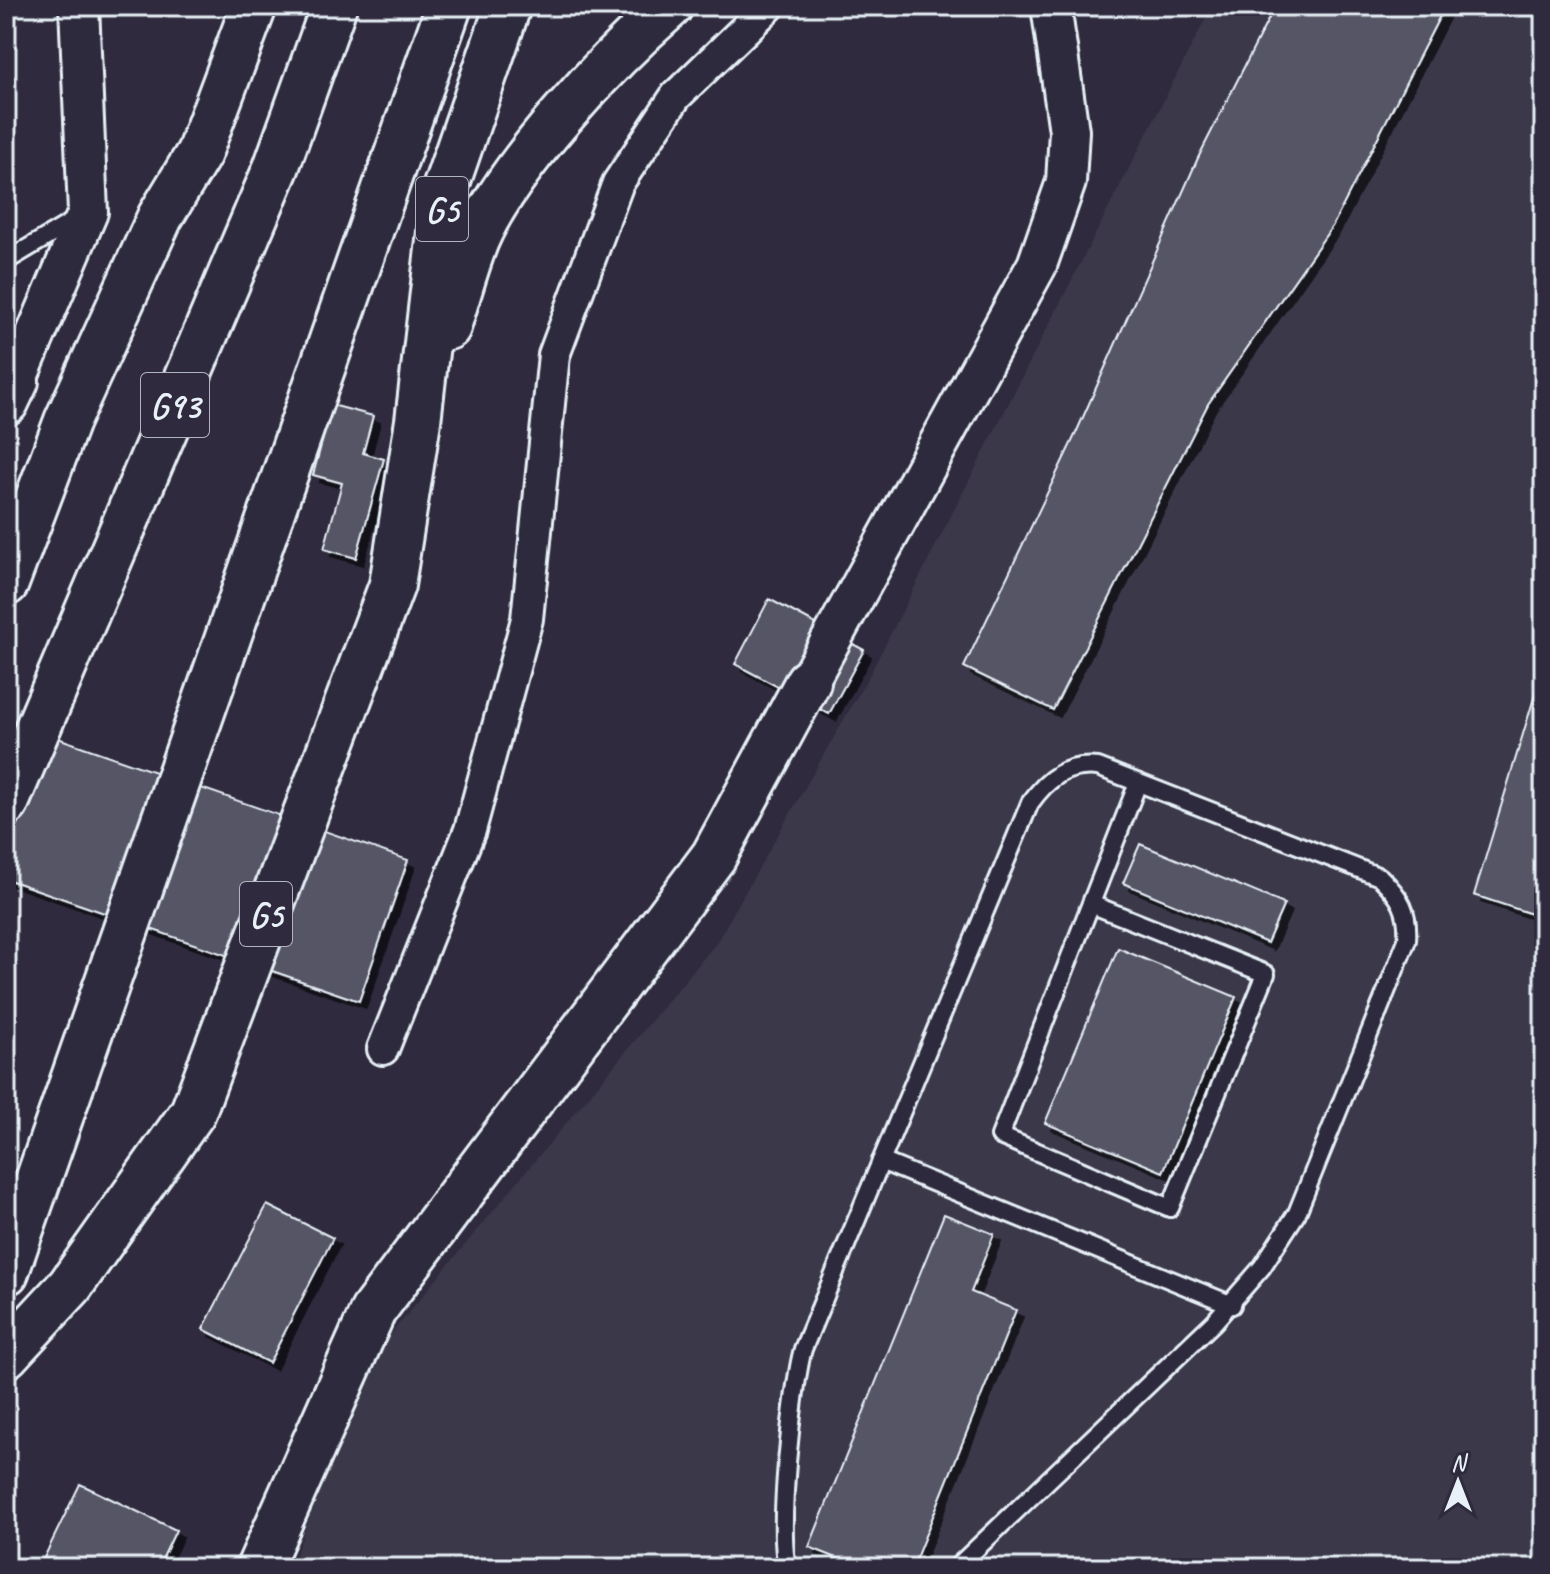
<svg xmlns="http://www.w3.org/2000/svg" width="1550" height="1574" font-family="Caveat,sans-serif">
  <defs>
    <filter id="shadow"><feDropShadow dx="7" dy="7" stdDeviation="0" flood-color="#0009"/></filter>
  </defs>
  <rect width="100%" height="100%" fill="#2f2a3d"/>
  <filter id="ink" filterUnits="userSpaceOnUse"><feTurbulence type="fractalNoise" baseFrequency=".0125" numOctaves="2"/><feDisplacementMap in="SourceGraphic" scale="16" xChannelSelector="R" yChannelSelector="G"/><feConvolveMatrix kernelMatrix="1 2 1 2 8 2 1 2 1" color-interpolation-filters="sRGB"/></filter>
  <g filter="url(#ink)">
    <polygon fill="#3b3749" points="1212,6 1544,6 1544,1568 291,1568 364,1366 716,943 872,670"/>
    <g fill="#575565" stroke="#e8f1f8" stroke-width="2" filter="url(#shadow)">
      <polygon points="1275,6 1445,6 1333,225 1208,404 1053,710 964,667 1076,433 1198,158"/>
      <polygon points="332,405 373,416 363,453 384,459 356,558 324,549 342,483 313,475"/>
      <polygon points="769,599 864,650 829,714 735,664"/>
      <polygon points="1544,665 1544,918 1474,895"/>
      <polygon points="6,720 408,860 359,1001 6,879"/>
      <polygon points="1140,844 1284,904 1267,943 1123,883"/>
      <polygon points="1118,948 1236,997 1163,1172 1045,1123"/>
      <polygon points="267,1205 333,1238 269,1363 203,1329"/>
      <polygon points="944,1214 994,1234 971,1292 1016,1310 912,1568 862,1568 809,1547"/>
      <polygon points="80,1484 176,1530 158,1568 39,1568"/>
    </g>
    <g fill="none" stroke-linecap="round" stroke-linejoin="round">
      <defs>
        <g id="service">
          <polyline points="6,261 77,219"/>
          <polyline points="1091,904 1266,974 1170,1208 1000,1136 1138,783"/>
          <polyline points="881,1161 1232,1305"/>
          <path d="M788 1568C776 1537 793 1384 803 1349L1030 803C1048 778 1066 764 1098 767L1380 877C1401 897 1409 912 1407 940L1297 1213 1262 1267 1214 1322 956 1568"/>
        </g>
        <polyline id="minor" points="383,1049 470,830 527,619 554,355 618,183 676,96 769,6"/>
        <g id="tertiary">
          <polyline points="16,381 88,212 79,6"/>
          <polyline points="808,682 1037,265 1066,182 1069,131 1051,6"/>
        </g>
        <g id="motorway">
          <path d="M448 327C457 298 465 268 476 240 508 166 609 59 670 6"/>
          <polyline points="6,402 16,381"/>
          <polyline points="6,583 67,421 160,217 199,153 254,6"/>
          <polyline points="6,803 276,168 334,6"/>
          <polyline points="6,1272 449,6"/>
          <polyline points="6,1355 70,1286 193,1112 392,585 418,421 445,189 508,6"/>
          <polyline points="259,1568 373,1311 714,856 808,682"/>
        </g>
      </defs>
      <use href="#service" stroke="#e8f1f8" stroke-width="22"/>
      <use href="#minor" stroke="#e8f1f8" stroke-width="36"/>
      <use href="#tertiary" stroke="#e8f1f8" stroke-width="44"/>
      <use href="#motorway" stroke="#e8f1f8" stroke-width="50"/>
      <use href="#service" stroke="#2f2a3d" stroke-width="16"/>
      <use href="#minor" stroke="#2f2a3d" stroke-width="30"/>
      <use href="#tertiary" stroke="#2f2a3d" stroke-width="38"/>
      <use href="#motorway" stroke="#2f2a3d" stroke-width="44"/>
    </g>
  </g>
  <g text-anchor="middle" stroke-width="7" stroke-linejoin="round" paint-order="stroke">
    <g fill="#2f2a3d" stroke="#b0b5c0" stroke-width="2">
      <rect x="416" y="177" width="52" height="64" rx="6"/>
      <rect x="141" y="373" width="68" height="64" rx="6"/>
      <rect x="240" y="882" width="52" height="64" rx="6"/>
    </g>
    <g font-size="36" font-weight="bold" fill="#e8f1f8">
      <text x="442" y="222">G5</text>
      <text x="175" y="418">G93</text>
      <text x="266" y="927">G5</text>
    </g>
  </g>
  <rect width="1550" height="1574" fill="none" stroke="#2f2a3d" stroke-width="32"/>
  <rect x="16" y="16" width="1518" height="1542" fill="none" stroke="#e8f1f8" stroke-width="3" filter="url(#ink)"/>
  <g transform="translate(1458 1482)" stroke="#2f2a3d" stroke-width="6" paint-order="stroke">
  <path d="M0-6L14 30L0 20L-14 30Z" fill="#e8f1f8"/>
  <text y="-12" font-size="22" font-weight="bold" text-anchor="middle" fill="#e8f1f8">N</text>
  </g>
</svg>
